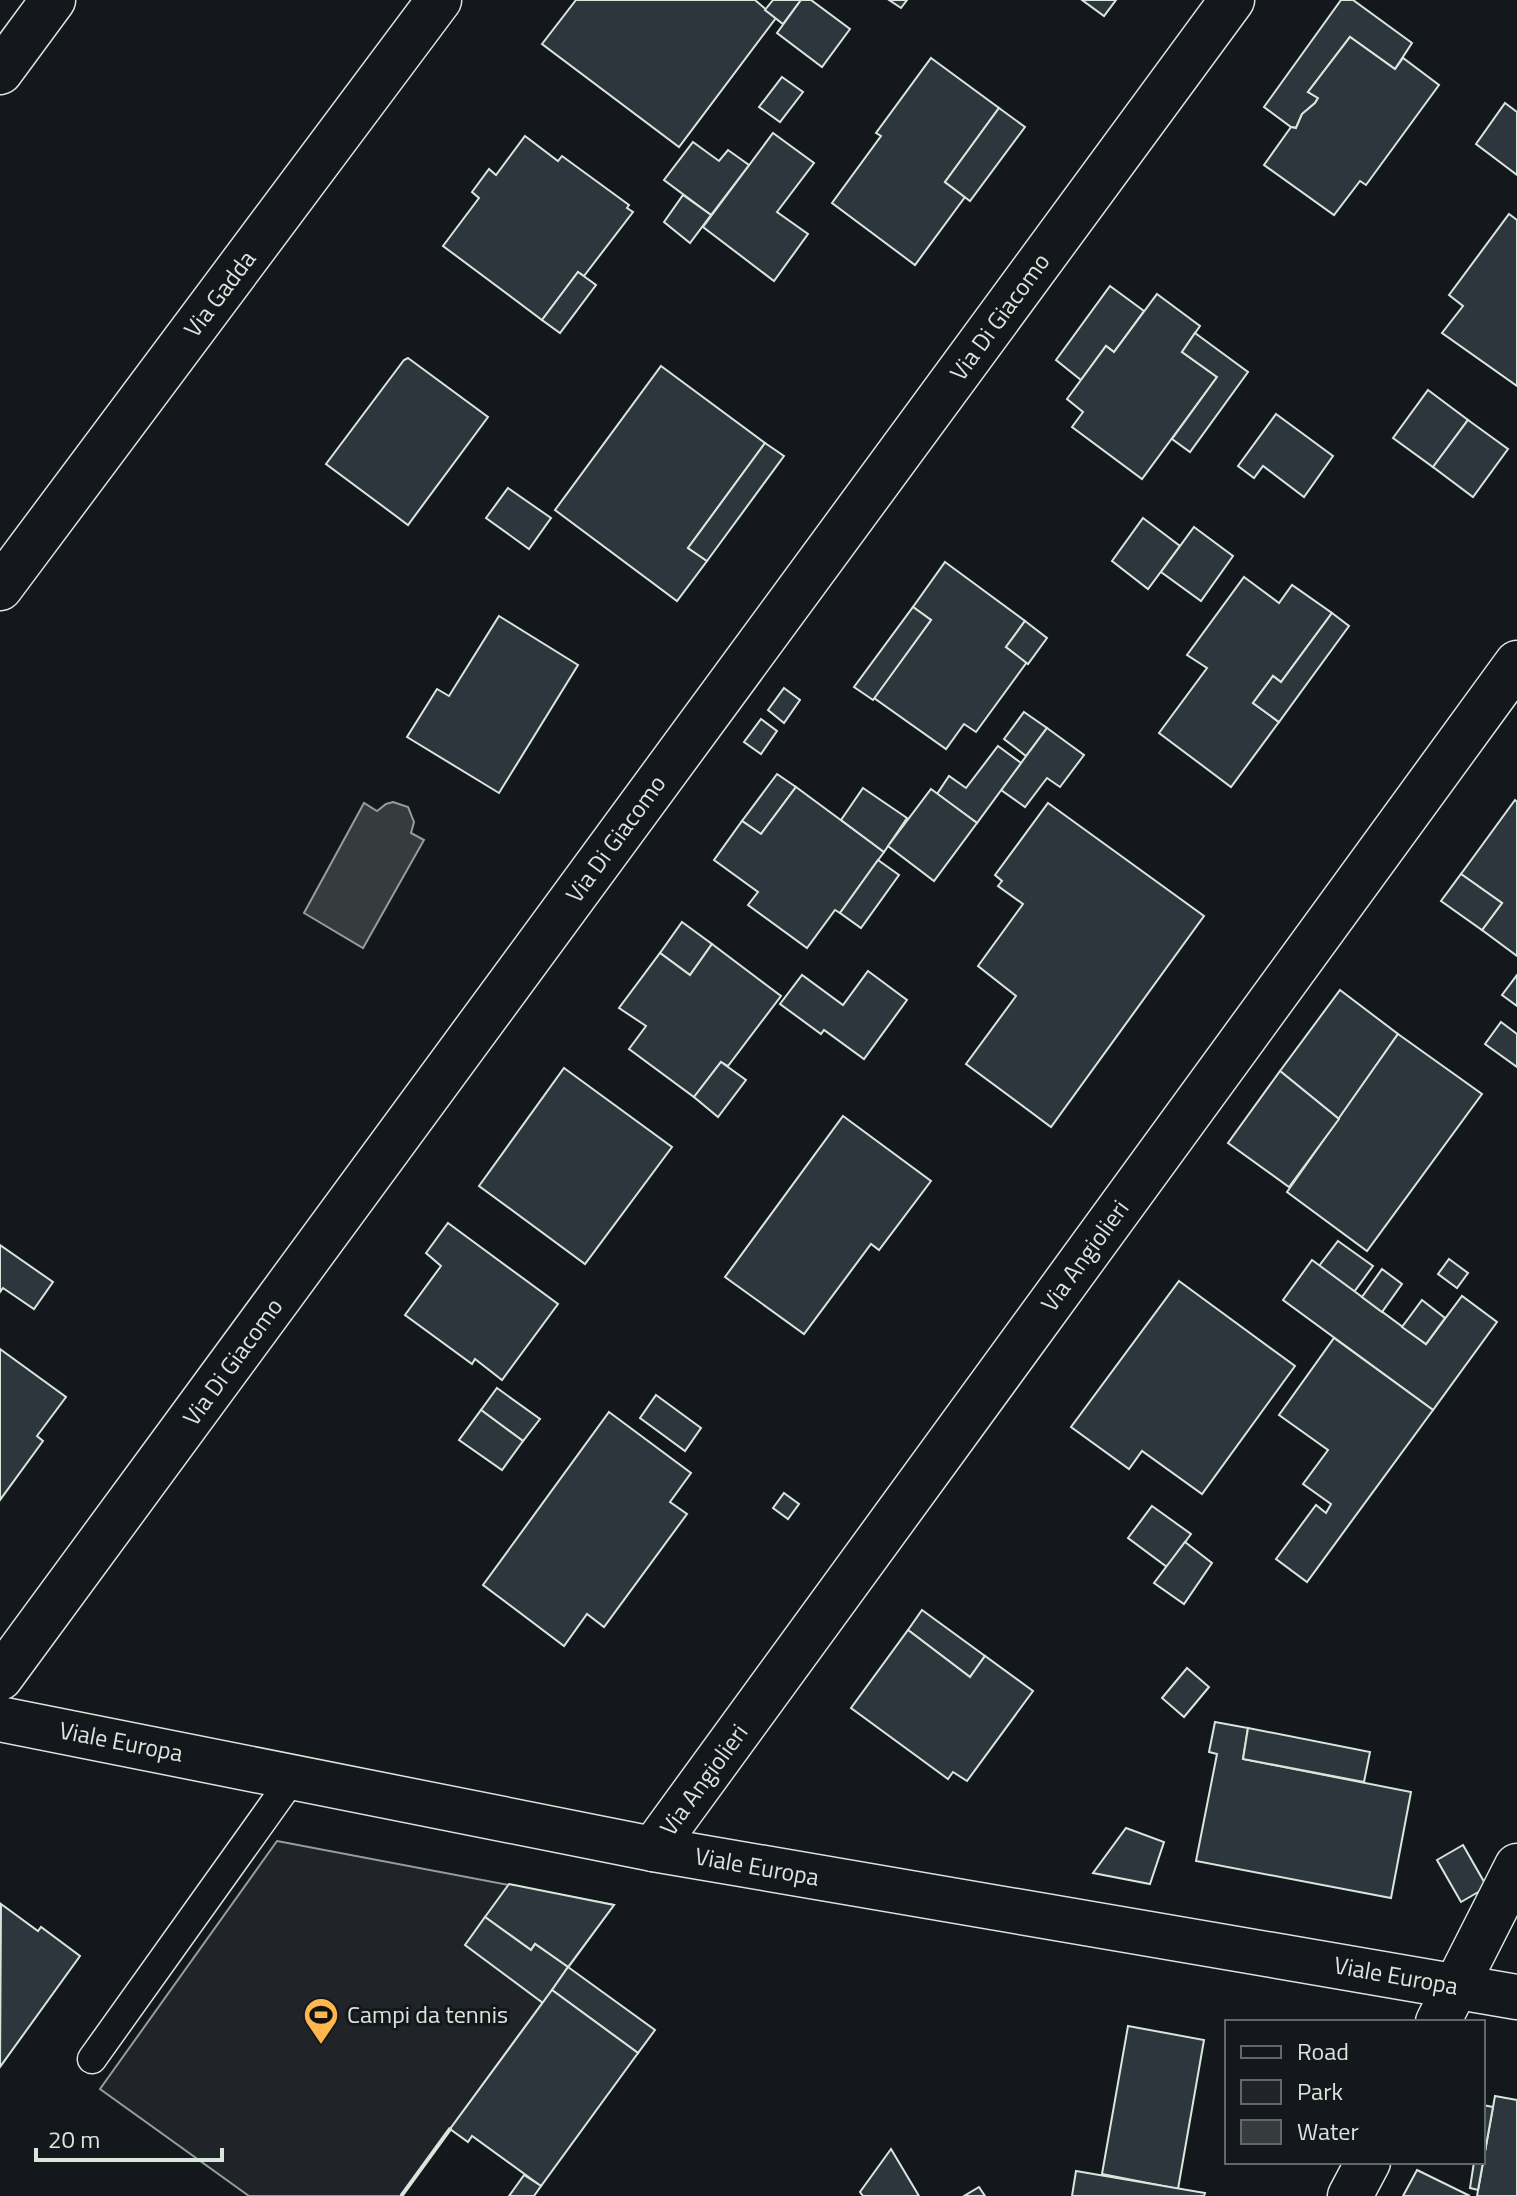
<svg xmlns="http://www.w3.org/2000/svg" width="1517" height="2196" font-family="'Titillium Web',sans-serif">
  <rect width="100%" height="100%" fill="#14181c"/>
  <polygon fill="#202428" stroke="#939e99" stroke-width="2" points="277,1841 614,1905 401,2196 249,2196 100,2089"/>
  <polygon fill="#363b3e" stroke="#939e99" stroke-width="2" points="393,802 408,807 414,822 411,833 424,840 363,948 304,913 364,803 377,811 386,804"/>
  <g fill="#2c363c" stroke="#d8e6dc" stroke-width="2">
    <polygon points="576,0 755,0 776,18 679,147 542,44"/>
    <polygon points="773,0 801,0 783,24 765,10"/>
    <polygon points="801,0 811,0 850,29 822,67 777,33"/>
    <polygon points="889,0 907,0 901,8"/>
    <polygon points="1082,0 1116,0 1104,16"/>
    <polygon points="1341,0 1353,0 1412,43 1395,69 1350,37 1308,92 1318,98 1315,103 1302,114 1296,128 1291,127 1264,107"/>
    <polygon points="1350,37 1395,69 1403,58 1439,85 1366,185 1360,181 1334,215 1264,165 1291,127 1296,128 1302,114 1315,103 1318,98 1308,92"/>
    <polygon points="931,58 999,108 945,182 965,197 915,265 832,203 881,136 876,133"/>
    <polygon points="782,77 803,92 780,122 759,107"/>
    <polygon points="1505,103 1517,112 1517,175 1476,144"/>
    <polygon points="999,108 1025,127 970,201 945,182"/>
    <polygon points="773,133 814,163 777,212 808,234 774,281 703,227"/>
    <polygon points="525,136 558,161 562,156 629,205 627,208 633,212 584,276 578,272 542,320 443,246 479,198 472,192 489,169 496,175"/>
    <polygon points="693,142 719,161 728,150 749,165 711,215 664,180"/>
    <polygon points="683,195 711,215 690,243 664,222"/>
    <polygon points="1509,214 1517,220 1517,386 1442,333 1463,306 1449,295"/>
    <polygon points="578,272 596,285 560,333 542,320"/>
    <polygon points="1110,286 1144,311 1114,352 1106,346 1081,380 1056,360"/>
    <polygon points="1157,294 1200,326 1182,352 1217,377 1142,479 1072,427 1083,412 1067,399 1106,346 1114,352"/>
    <polygon points="1195,333 1248,372 1190,452 1172,439 1217,377 1182,352"/>
    <polygon points="408,358 488,417 408,525 326,464 404,360"/>
    <polygon points="661,366 765,443 688,548 707,561 677,601 555,510"/>
    <polygon points="1428,390 1468,420 1433,467 1393,438"/>
    <polygon points="1276,414 1333,456 1304,497 1263,466 1254,478 1238,466"/>
    <polygon points="1468,420 1508,449 1473,497 1433,467"/>
    <polygon points="765,443 784,456 707,561 688,548"/>
    <polygon points="508,488 551,518 529,549 486,518"/>
    <polygon points="1143,518 1180,546 1148,589 1112,561"/>
    <polygon points="1194,527 1233,556 1201,601 1161,572"/>
    <polygon points="945,562 1025,621 1006,647 1027,662 976,732 964,724 946,749 874,698 931,620 913,607"/>
    <polygon points="1244,577 1279,603 1292,585 1332,613 1281,682 1273,676 1253,703 1279,722 1231,787 1159,733 1207,668 1187,655"/>
    <polygon points="913,607 931,620 873,700 854,687"/>
    <polygon points="1332,613 1349,626 1279,722 1253,703 1273,676 1281,682"/>
    <polygon points="499,616 578,665 499,793 407,737 437,689 449,696"/>
    <polygon points="1025,621 1047,638 1028,664 1006,647"/>
    <polygon points="784,688 800,700 784,723 768,710"/>
    <polygon points="1024,712 1047,728 1026,756 1004,739"/>
    <polygon points="761,719 777,731 761,754 744,742"/>
    <polygon points="1047,728 1084,755 1060,787 1047,778 1025,807 1001,790"/>
    <polygon points="998,746 1021,763 977,823 937,794 949,776 966,788"/>
    <polygon points="777,774 796,787 761,834 742,821"/>
    <polygon points="796,787 884,852 840,913 835,910 807,948 748,905 758,892 714,860 742,821 761,834"/>
    <polygon points="863,788 907,818 884,852 841,820"/>
    <polygon points="931,789 977,823 934,881 888,846"/>
    <polygon points="1515,800 1517,802 1517,956 1482,930 1502,903 1461,874"/>
    <polygon points="1048,803 1204,916 1051,1127 966,1064 1016,996 978,966 1023,904 998,886 1002,881 995,875"/>
    <polygon points="878,860 899,875 861,928 840,913"/>
    <polygon points="1461,874 1502,903 1482,930 1441,901"/>
    <polygon points="682,922 712,944 690,975 660,953"/>
    <polygon points="712,944 781,996 728,1066 721,1062 694,1097 629,1049 646,1026 619,1008 660,953 690,975"/>
    <polygon points="868,971 907,1000 864,1059 824,1030 821,1034 780,1004 802,975 843,1005"/>
    <polygon points="1517,975 1517,1006 1502,995"/>
    <polygon points="1340,990 1398,1034 1339,1119 1280,1071"/>
    <polygon points="1501,1022 1517,1034 1517,1067 1485,1044"/>
    <polygon points="1398,1034 1482,1094 1367,1251 1287,1192"/>
    <polygon points="721,1062 746,1080 718,1117 694,1097"/>
    <polygon points="564,1068 672,1147 585,1264 479,1186"/>
    <polygon points="1280,1071 1339,1119 1289,1187 1228,1143"/>
    <polygon points="843,1116 931,1181 879,1250 871,1244 804,1334 725,1277"/>
    <polygon points="448,1223 558,1304 502,1380 475,1359 472,1364 405,1315 441,1266 426,1253"/>
    <polygon points="1338,1241 1373,1266 1354,1292 1319,1266"/>
    <polygon points="0,1245 53,1282 34,1309 3,1288 0,1292"/>
    <polygon points="1449,1259 1468,1273 1457,1288 1438,1274"/>
    <polygon points="1312,1260 1426,1344 1462,1296 1497,1322 1433,1410 1283,1300"/>
    <polygon points="1382,1269 1402,1284 1382,1312 1362,1297"/>
    <polygon points="1179,1281 1295,1366 1202,1494 1142,1451 1129,1469 1071,1427"/>
    <polygon points="1422,1300 1445,1318 1426,1344 1402,1327"/>
    <polygon points="1334,1338 1433,1410 1307,1582 1276,1559 1316,1505 1326,1513 1331,1504 1303,1484 1328,1450 1279,1415"/>
    <polygon points="0,1349 66,1397 37,1436 43,1441 0,1500"/>
    <polygon points="497,1388 540,1419 523,1441 481,1410"/>
    <polygon points="656,1395 701,1428 685,1451 640,1418"/>
    <polygon points="481,1410 523,1441 502,1470 459,1440"/>
    <polygon points="609,1412 691,1473 670,1502 687,1514 604,1627 587,1614 564,1646 483,1585"/>
    <polygon points="784,1493 799,1504 788,1519 773,1508"/>
    <polygon points="1152,1506 1191,1534 1167,1567 1128,1538"/>
    <polygon points="1185,1542 1212,1563 1184,1604 1154,1583"/>
    <polygon points="922,1610 985,1656 970,1677 908,1630"/>
    <polygon points="908,1630 970,1677 985,1656 1033,1691 967,1781 953,1772 948,1779 851,1708"/>
    <polygon points="1187,1668 1209,1687 1184,1717 1162,1698"/>
    <polygon points="1215,1722 1248,1728 1243,1759 1411,1792 1391,1898 1196,1861 1217,1754 1209,1752"/>
    <polygon points="1248,1728 1370,1752 1364,1782 1243,1759"/>
    <polygon points="1126,1828 1164,1842 1150,1884 1093,1873"/>
    <polygon points="1463,1845 1487,1887 1461,1902 1437,1860"/>
    <polygon points="509,1884 614,1905 568,1967 535,1944 531,1950 485,1917"/>
    <polygon points="1,1904 38,1931 41,1927 80,1956 0,2067"/>
    <polygon points="485,1917 531,1950 535,1944 568,1967 543,2003 465,1945"/>
    <polygon points="568,1967 655,2030 638,2053 552,1990"/>
    <polygon points="552,1990 638,2053 541,2186 472,2136 468,2142 450,2129"/>
    <polygon points="1128,2026 1204,2040 1178,2189 1102,2174"/>
    <polygon points="1495,2096 1517,2100 1517,2196 1477,2196"/>
    <polygon points="1483,2105 1493,2107 1478,2190 1470,2188 1474,2162 1483,2162"/>
    <polygon points="891,2149 919,2196 863,2196 860,2192"/>
    <polygon points="1417,2170 1470,2196 1403,2196"/>
    <polygon points="1076,2171 1205,2193 1204,2196 1072,2196"/>
    <polygon points="524,2175 541,2186 534,2196 509,2196"/>
    <polygon points="979,2187 985,2196 964,2196"/>
  </g>
  <g fill="none" stroke-linecap="round" stroke-linejoin="round">
    <defs>
      <polyline id="lane" points="92,2059 294,1776"/>
      <g id="street">
        <polyline points="0,72 53,0"/>
        <polyline points="0,588 439,0"/>
        <polyline points="0,1678 1232,0"/>
        <polyline points="653,1849 1517,663"/>
        <polyline points="1438,2022 1517,1866"/>
        <polyline points="1350,2196 1368,2162"/>
      </g>
      <polyline id="secondary" points="0,1719 653,1849 1517,1997"/>
    </defs>
    <use href="#lane" stroke="#d8e6dc" stroke-width="31"/>
    <use href="#street" stroke="#d8e6dc" stroke-width="47"/>
    <use href="#secondary" stroke="#d8e6dc" stroke-width="47"/>
    <use href="#lane" stroke="#14181c" stroke-width="28"/>
    <use href="#street" stroke="#14181c" stroke-width="44"/>
    <use href="#secondary" stroke="#14181c" stroke-width="44"/>
    <polyline stroke="#d8e6dc" stroke-width="4" points="402,2195 450,2129"/>
  </g>
  <defs>
    <symbol id="stadium-pin" viewBox="-11 -11 22 30"><path d="M0 17L-7.5 6A9.5 9.5 0 1 1 7.5 6Z" fill="#ffb74d" stroke="#14181c"/><path d="M0-5a6.5 5 0 1 0 0 10a6.5 5 0 1 0 0-10ZM-3.5-1.8h7v3.6h-7Z" fill="#111"/></symbol>
  </defs>
  <g fill-rule="evenodd">
    <use href="#stadium-pin" x="301" y="1995" width="40" height="54"/>
  </g>
  <g text-anchor="middle" stroke-width="6" stroke-linejoin="round" paint-order="stroke">
    <g font-size="24" fill="#d8e6dc" stroke="#14181c">
      <text transform="translate(220 294) rotate(-53)" y="8">Via Gadda</text>
      <text transform="translate(1000 317) rotate(-54)" y="8">Via Di Giacomo</text>
      <text transform="translate(616 839) rotate(-54)" y="8">Via Di Giacomo</text>
      <text transform="translate(1085 1256) rotate(-54)" y="8">Via Angiolieri</text>
      <text transform="translate(233 1362) rotate(-54)" y="8">Via Di Giacomo</text>
      <text transform="translate(121 1742) rotate(11)" y="8">Viale Europa</text>
      <text transform="translate(704 1780) rotate(-54)" y="8">Via Angiolieri</text>
      <text transform="translate(757 1867) rotate(10)" y="8">Viale Europa</text>
      <text transform="translate(1396 1976) rotate(10)" y="8">Viale Europa</text>
    </g>
    <g font-size="24" fill="#d8e6dc" stroke="#14181c" text-anchor="start">
      <text x="347" y="2023">Campi da tennis</text>
    </g>
  </g>
  <rect x="1225" y="2020" width="260" height="144" fill="#14181c" stroke="#626a69" stroke-width="2"/>
  <rect x="1241" y="2046" width="40" height="12" fill="#14181c" stroke="#626a69" stroke-width="2"/>
  <text x="1297" y="2060" font-size="24" fill="#d8e6dc">Road</text>
  <rect x="1241" y="2080" width="40" height="24" fill="#202428" stroke="#626a69" stroke-width="2"/>
  <text x="1297" y="2100" font-size="24" fill="#d8e6dc">Park</text>
  <rect x="1241" y="2120" width="40" height="24" fill="#363b3e" stroke="#626a69" stroke-width="2"/>
  <text x="1297" y="2140" font-size="24" fill="#d8e6dc">Water</text>
  <path d="M36 2148v12h186v-12" fill="none" stroke="#d8e6dc" stroke-width="4"/>
  <text x="48" y="2148" font-size="24" fill="#d8e6dc" stroke="#14181c" stroke-width="6" paint-order="stroke">20 m</text>
</svg>
